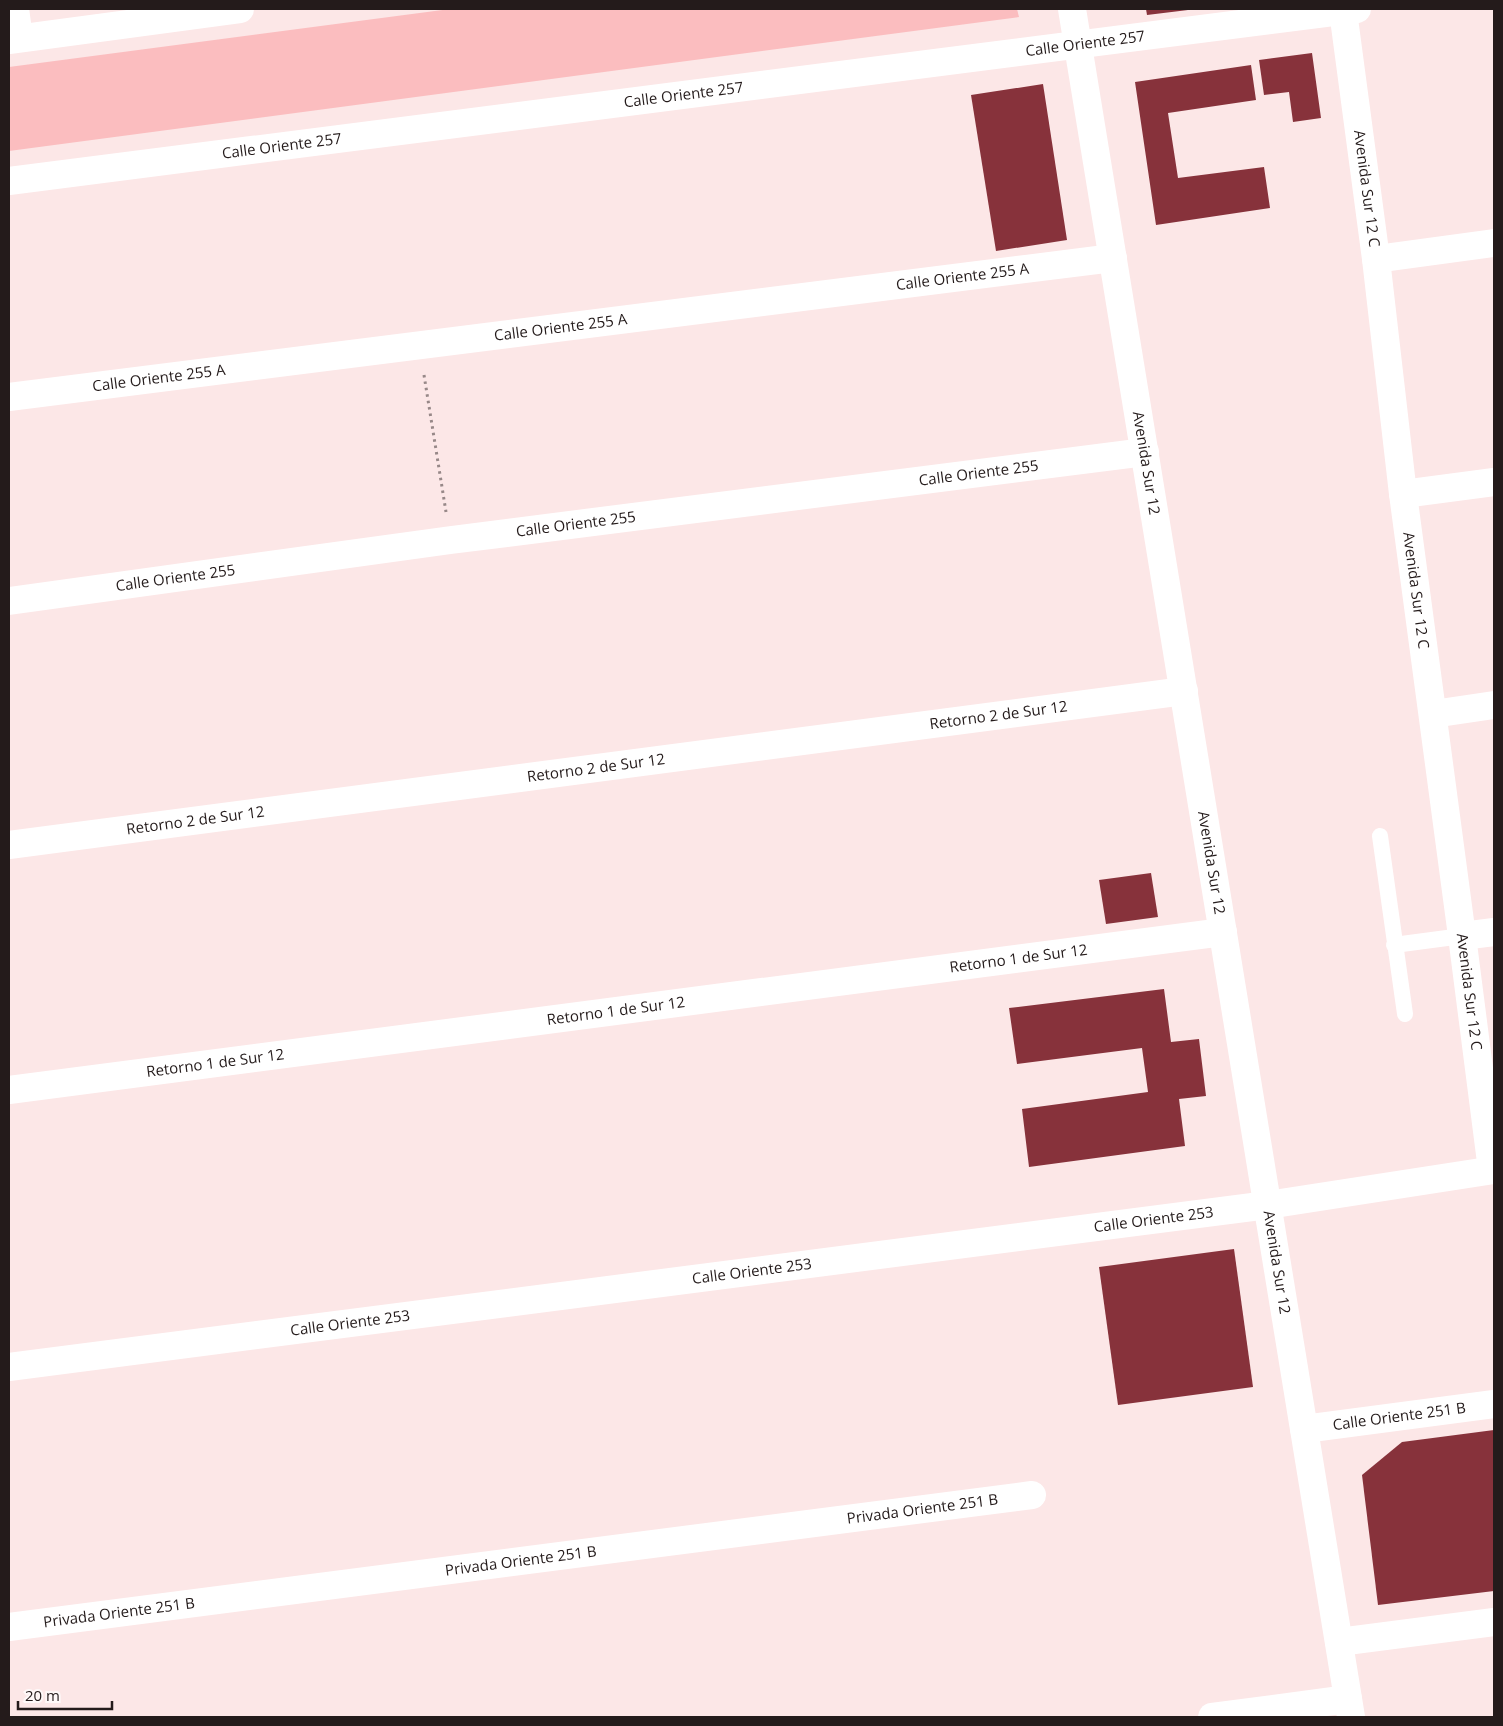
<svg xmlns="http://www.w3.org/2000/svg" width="1503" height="1726" font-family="'Open Sans',sans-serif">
  <rect width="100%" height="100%" fill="#fce7e7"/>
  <polygon fill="#fbbdbf" points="450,9 1017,9 1019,17 9,151 9,67"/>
  <g fill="#87323b">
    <polygon points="1146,9 1188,9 1188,10 1147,15"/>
    <polygon points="1312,53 1321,118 1293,122 1289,92 1264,95 1259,60"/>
    <polygon points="1251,65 1256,100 1168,113 1178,178 1264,167 1270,208 1156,225 1135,82"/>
    <polygon points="1043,84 1067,240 996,251 971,95"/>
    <polygon points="1151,873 1158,917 1106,924 1099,880"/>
    <polygon points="1164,989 1171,1042 1199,1039 1206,1096 1179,1099 1185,1146 1029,1167 1022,1109 1148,1092 1142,1048 1017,1064 1009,1008"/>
    <polygon points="1234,1249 1253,1387 1118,1405 1099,1267"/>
    <polygon points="1494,1430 1494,1591 1378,1605 1362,1475 1402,1442"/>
  </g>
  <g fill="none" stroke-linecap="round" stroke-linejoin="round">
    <polyline stroke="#978888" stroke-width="3" stroke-dasharray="2.5 4" stroke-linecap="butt" points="424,375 446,512"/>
    <g stroke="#fff" stroke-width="16">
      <polyline points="1380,836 1405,1014"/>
      <polyline points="1394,945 1462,936"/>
    </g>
    <g stroke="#fff" stroke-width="28">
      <polyline points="15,9 19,38"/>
      <path id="s1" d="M1343 11 1376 259 1403 494 1462 936 1492 1170"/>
      <polyline points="9,40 240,9"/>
      <path id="s2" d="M9 181 1357 9"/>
      <polyline points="1376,259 1494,243"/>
      <path id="s3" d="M9 397 1113 258"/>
      <polyline points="1403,494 1494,482"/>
      <path id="s4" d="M9 601 451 540 1145 452"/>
      <polyline points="1433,714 1494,705"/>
      <path id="s5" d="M9 845 1184 691"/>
      <polyline points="1462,936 1494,932"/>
      <path id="s6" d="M9 1090 1223 932"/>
      <path id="s7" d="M1304 1429 1494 1404"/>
      <path id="s8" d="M9 1627 1032 1495"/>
      <polyline points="1339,1642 1494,1622"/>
      <polyline points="1212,1717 1348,1699"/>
    </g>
    <g stroke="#fff" stroke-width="28">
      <path id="s9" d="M1072 9 1351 1717"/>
      <path id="s10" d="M9 1367 1268 1205 1494 1170"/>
    </g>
  </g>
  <g text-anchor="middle" stroke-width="5" stroke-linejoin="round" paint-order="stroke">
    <g font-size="15" fill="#241b1b" stroke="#fef8f8">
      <text dy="5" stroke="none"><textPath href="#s2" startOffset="1085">Calle Oriente 257</textPath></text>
      <text dy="5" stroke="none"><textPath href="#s2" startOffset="680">Calle Oriente 257</textPath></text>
      <text dy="5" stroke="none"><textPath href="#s2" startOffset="275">Calle Oriente 257</textPath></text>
      <text dy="5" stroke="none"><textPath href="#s1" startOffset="179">Avenida Sur 12 C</textPath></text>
      <text dy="5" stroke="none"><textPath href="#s3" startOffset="961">Calle Oriente 255 A</textPath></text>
      <text dy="5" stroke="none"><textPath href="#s3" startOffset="556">Calle Oriente 255 A</textPath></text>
      <text dy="5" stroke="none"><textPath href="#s3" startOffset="151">Calle Oriente 255 A</textPath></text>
      <text dy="5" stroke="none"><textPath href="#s9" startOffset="460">Avenida Sur 12</textPath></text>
      <text dy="5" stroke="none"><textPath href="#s4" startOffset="978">Calle Oriente 255</textPath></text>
      <text dy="5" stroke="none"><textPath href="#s4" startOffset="572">Calle Oriente 255</textPath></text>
      <text dy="5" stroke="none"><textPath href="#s4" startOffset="168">Calle Oriente 255</textPath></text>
      <text dy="5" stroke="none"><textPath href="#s1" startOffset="584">Avenida Sur 12 C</textPath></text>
      <text dy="5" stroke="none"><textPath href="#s5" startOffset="998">Retorno 2 de Sur 12</textPath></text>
      <text dy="5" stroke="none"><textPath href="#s5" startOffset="592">Retorno 2 de Sur 12</textPath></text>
      <text dy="5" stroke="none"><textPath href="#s5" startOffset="188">Retorno 2 de Sur 12</textPath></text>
      <text dy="5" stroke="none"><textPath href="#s9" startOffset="865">Avenida Sur 12</textPath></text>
      <text dy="5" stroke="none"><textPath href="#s6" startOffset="1018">Retorno 1 de Sur 12</textPath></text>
      <text dy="5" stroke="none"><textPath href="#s1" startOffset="989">Avenida Sur 12 C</textPath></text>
      <text dy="5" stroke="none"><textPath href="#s6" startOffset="612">Retorno 1 de Sur 12</textPath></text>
      <text dy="5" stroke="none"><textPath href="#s6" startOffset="208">Retorno 1 de Sur 12</textPath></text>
      <text dy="5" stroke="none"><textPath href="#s10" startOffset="1154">Calle Oriente 253</textPath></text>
      <text dy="5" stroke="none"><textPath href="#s9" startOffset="1270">Avenida Sur 12</textPath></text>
      <text dy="5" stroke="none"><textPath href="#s10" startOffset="749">Calle Oriente 253</textPath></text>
      <text dy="5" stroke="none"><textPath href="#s10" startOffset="344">Calle Oriente 253</textPath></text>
      <text dy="5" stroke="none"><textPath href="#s7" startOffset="96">Calle Oriente 251 B</textPath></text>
      <text dy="5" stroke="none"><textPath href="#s8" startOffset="921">Privada Oriente 251 B</textPath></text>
      <text dy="5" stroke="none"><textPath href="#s8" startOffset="516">Privada Oriente 251 B</textPath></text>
      <text dy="5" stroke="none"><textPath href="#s8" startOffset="111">Privada Oriente 251 B</textPath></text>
    </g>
  </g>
  <rect width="1503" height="1726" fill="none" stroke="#241b1b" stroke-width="20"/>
  <path d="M18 1701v8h94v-8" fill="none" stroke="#241b1b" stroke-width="2.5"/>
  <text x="25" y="1701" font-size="15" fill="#241b1b" stroke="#fef8f8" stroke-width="4" paint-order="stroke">20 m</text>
</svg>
